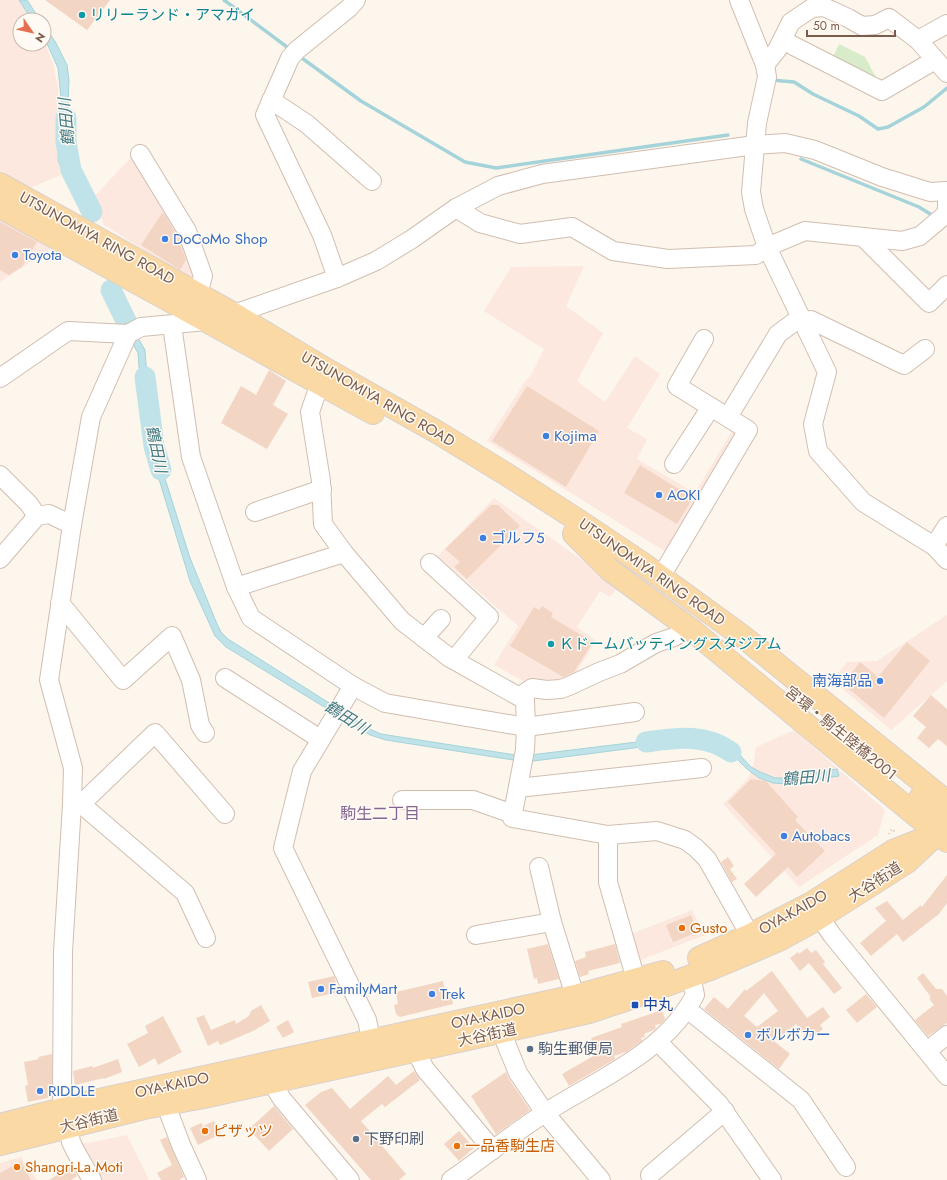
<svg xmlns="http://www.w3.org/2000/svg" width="947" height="1180" font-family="Jost,'Noto Sans JP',sans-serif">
  <rect width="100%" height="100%" fill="#fdf6ec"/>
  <g fill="#fde8e0">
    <polygon points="0,0 19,0 33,20 20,20 20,44 44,44 44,41 53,63 58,88 60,119 59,157 61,175 30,188 0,172"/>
    <polygon points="135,153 185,232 195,282 104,225 94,197"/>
    <polygon points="0,217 53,247 0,282"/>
    <polygon points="584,266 566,306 603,333 577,381 605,402 635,356 660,374 627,428 647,439 637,459 695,493 735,426 744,431 666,552 487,441 526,380 530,377 544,349 484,311 511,267"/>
    <polygon points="494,498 619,586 610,597 600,591 577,627 596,641 570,682 525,682 494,665 518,626 438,556"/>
    <polygon points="947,615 947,681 891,730 832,680 847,662 877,661"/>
    <polygon points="794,730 885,810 878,835 799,887 723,804 749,777 754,762 756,747"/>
    <polygon points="692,910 705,935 633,963 626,936"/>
    <polygon points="127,1135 149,1180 98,1180 77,1145"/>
    <polygon points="21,1157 37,1180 0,1180 0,1163"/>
  </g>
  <polygon fill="#d8ecc9" points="839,44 865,57 879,83 832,59"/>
  <g fill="#bfe3e8" stroke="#a5d3da">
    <polygon points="19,0 27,0 40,20 32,20"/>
    <polygon points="44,25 56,43 67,65 69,80 66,161 70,172 86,196 91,207 94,225 88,221 82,200 64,175 58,160 61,98 58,68 44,37"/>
    <polygon points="109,289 145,350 151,434 190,558 217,624 221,632 228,639 372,730 381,734 522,756 670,738 701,740 715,741 725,745 739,754 751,767 760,772 775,778 785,778 837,769 839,776 786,784 773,783 759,778 747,769 734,756 722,748 708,744 672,743 526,762 386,740 370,735 226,647 215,636 190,581 148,443 143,417 138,353 104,293"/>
  </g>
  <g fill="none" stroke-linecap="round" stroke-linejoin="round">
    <g stroke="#a5d3da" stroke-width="3.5">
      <polyline points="224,0 291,50"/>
      <polyline points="299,56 361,101 465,162 496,168 728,135"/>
      <polyline points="771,80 794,82 813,94 859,116 878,129 888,127 924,107 947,88"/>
      <polyline points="801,159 919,207 935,217"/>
    </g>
    <g stroke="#bfe3e8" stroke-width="21">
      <polyline points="66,118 66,142 71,170 92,212"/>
      <polyline points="111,290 129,327"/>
      <polyline points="145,377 154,446 161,470"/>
      <path d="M646 742C677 738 704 733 731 752"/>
    </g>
  </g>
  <g fill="#f3d5c3" fill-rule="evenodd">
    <polygon points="45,0 110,0 87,30"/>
    <polygon points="162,213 165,215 177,236 186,260 180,270 141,245"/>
    <polygon points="0,222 37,242 22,267 9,275 0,270"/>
    <polygon points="269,370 286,381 273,405 288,414 267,449 221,423 241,386 256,395"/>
    <polygon points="527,386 599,431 566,487 492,441"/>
    <polygon points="640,465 693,498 677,524 624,493"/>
    <polygon points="491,505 498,505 520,526 467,579 454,567 460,562 445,549"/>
    <polygon points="542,606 553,613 551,617 593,642 574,672 563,677 510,646 534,607 539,610"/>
    <polygon points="907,642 930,661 884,718 843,684 860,662 878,677"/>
    <polygon points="931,695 947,709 947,746 938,739 929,748 917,738 926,727 913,716"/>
    <polygon points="751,779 766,781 798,817 795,820 825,851 797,877 788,867 756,897 744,884 776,854 728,802"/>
    <polygon points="728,857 734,866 730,869 737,879 732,882 721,862"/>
    <polygon points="947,875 947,903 939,914 903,942 897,934 871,956 860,943 886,921 875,908 887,901 903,920 921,905 922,907"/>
    <polygon points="691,915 698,932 673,942 666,925"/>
    <polygon points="548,944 559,979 538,984 537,978 534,979 527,949"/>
    <polygon points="615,944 620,963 588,971 589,974 580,977 575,961 586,957 585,952"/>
    <polygon points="807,948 811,953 816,950 825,962 823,964 842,988 834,994 809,963 800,971 790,958 798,952 799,954"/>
    <path d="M772 971 807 1018 823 1007 830 1017 820 1025 823 1029 811 1038 808 1033 805 1035 796 1024 774 1041 790 1054 779 1069 704 1009 714 997 728 1009 745 989 746 991ZM764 993 778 1011 757 1027 744 1016Z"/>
    <polygon points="923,973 936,989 942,989 947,996 947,1023 928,1036 915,1020 934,1005 930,1000 930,996 917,978"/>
    <polygon points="334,976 339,992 312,998 308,982"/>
    <polygon points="443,981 445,993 450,991 453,1004 400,1017 396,1014 394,1005 398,1004 396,992"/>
    <polygon points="866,994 877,1007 857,1023 846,1010"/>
    <polygon points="261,1005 270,1021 253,1031 220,1045 218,1041 208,1046 196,1018 204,1015 211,1030 235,1020 236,1024 249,1016 251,1011"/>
    <polygon points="662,1010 665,1019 661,1024 655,1025 656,1028 654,1030 644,1034 645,1037 641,1038 642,1041 626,1052 614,1056 615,1059 569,1086 562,1074 597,1054 591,1038 622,1027 621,1024"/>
    <polygon points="163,1016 182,1052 158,1065 155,1058 139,1067 127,1044 148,1033 145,1026"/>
    <polygon points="288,1020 294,1032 283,1038 276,1027"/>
    <polygon points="52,1054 52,1097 28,1102 25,1086 28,1085 24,1062 39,1059 38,1057"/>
    <polygon points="118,1059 122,1072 104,1079 104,1078 75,1085 73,1071 92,1066 93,1068"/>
    <polygon points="414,1071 420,1080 385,1107 382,1104 361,1121 406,1174 399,1180 371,1180 305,1105 321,1092 332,1088 350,1109 388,1076 396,1085"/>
    <polygon points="506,1072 509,1079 530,1110 496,1134 471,1096"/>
    <polygon points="274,1106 293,1129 269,1151 249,1129"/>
    <polygon points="214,1121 221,1134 198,1145 190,1128 201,1123 203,1126"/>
    <polygon points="459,1131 474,1148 459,1161 444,1144"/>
    <polygon points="167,1137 184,1177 179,1180 161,1180 157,1173 172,1165 160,1140"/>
    <polygon points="21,1161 31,1180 0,1180 0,1173"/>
    <polygon points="72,1166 77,1176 71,1180 49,1180"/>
  </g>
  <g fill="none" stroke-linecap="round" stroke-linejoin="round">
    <defs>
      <g id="minor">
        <polyline points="739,0 765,65 767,77 757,123 751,192 754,209 767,247 827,372 813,424 818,451 863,502 934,546 947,560"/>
        <polyline points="782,40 882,91 935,60"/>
        <polyline points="918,40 947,24"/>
        <polyline points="765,65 777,50 791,22 812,8 824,7 848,18 862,26 875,25 889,18 918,40 947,73"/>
        <polyline points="271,100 307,124 372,181"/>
        <polyline points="140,154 187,231 203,276 198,294"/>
        <polyline points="456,208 480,223 520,234 572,227 613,251 668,259 756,255 767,247 805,231 902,241 920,236 947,213 947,191"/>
        <polyline points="863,237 929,303 947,285"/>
        <polyline points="337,278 322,235 265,115 290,58 297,50 349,8 356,0"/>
        <polyline points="804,324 811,320 904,365 925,349"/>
        <polyline points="172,325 191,457 236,587 251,618 353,686 302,771 283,848 367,1020 374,1053"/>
        <polyline points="0,378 68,331 128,334 141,327 206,321 234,314 337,278 376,261 412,239 456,208 498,186 542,174 755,145 785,143 815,150 882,177 930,192 947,191"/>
        <polyline points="320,383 310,412 321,481 323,524 344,553 402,621 450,658 525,700 526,727 525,750 512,818 608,835 657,831 685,840 696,848 707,859 750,935"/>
        <polyline points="728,417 778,334 801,317"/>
        <polyline points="674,464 711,407"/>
        <polyline points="0,475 29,504 37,516"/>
        <polyline points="255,512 322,489"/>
        <polyline points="934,546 947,526"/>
        <polyline points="0,559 37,516 49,514 72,525"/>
        <polyline points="430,563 489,617 454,660"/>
        <polyline points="666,568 748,430 677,386 704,339"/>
        <polyline points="236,587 344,553"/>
        <polyline points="60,603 123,680 172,636 191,680 200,725 205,733"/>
        <polyline points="424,638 441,619"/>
        <polyline points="225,678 320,739"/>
        <polyline points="353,686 385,703 526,727 635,712"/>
        <polyline points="522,698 526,692 532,688 547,690 561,689 569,686 599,672 620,664 656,643 674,637 688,628"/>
        <polyline points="518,788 702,768"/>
        <polyline points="402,800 473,800 513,814"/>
        <polyline points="72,804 81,804 155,733 225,814"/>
        <polyline points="81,804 185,893 206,938"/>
        <polyline points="608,835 608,882 636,980"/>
        <polyline points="539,867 552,922 575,996"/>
        <polyline points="812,906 832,935 947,1076"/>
        <polyline points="476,935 552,922"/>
        <polyline points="687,1009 801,1100 846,1167"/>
        <polyline points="500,1018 505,1041 518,1073 545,1113 601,1180"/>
        <polyline points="658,1042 719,1104 772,1180"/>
        <polyline points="418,1050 420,1059 425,1069 493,1150"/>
        <polyline points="927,1051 947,1035"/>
        <polyline points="275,1082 277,1091 282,1099 350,1180"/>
        <polyline points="166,1105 181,1145 197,1180"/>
        <polyline points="650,1175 725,1111"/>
        <polyline points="92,1180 77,1154 71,1142 62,1096 63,952 72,804 73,768 49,680 72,525 91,417 128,334"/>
        <path d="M451 1180C483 1158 513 1133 545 1113 598 1079 665 1053 695 995L691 977"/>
      </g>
      <g id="major">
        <polyline points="0,184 234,314 327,370 437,432 506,474 582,523 643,564 742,636 947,802"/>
        <polyline points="0,207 373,413"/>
        <polyline points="574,534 610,570 693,631 947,841"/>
        <polyline points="920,798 947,820"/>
        <polyline points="699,958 750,935 810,904 893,851 926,838"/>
        <polyline points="0,1125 90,1102 575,996 663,972"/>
        <polyline points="0,1144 144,1108 204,1097 527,1026 589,1012 631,998 713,968 779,940 819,918 907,862 938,833 947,827"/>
      </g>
    </defs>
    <use href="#minor" stroke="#d1beb0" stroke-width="20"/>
    <use href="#major" stroke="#dad1cd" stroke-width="24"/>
    <polyline stroke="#d9b8a5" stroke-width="2" stroke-dasharray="1 3" stroke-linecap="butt" points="889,834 892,829 895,832"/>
    <use href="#minor" stroke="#fff" stroke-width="18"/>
    <use href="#major" stroke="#fbd9a5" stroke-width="22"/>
  </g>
  <g fill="#0f9aa8" stroke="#fffaf3" stroke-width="1.5">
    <circle cx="82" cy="15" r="4"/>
    <circle cx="551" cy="644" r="4"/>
  </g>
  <g fill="#3f7fe0" stroke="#fffaf3" stroke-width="1.5">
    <circle cx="165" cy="239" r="4"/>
    <circle cx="15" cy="255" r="4"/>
    <circle cx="546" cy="436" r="4"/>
    <circle cx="659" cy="495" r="4"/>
    <circle cx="483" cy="538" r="4"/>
    <circle cx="880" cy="681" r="4"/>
    <circle cx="784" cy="836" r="4"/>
    <circle cx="321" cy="989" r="4"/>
    <circle cx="432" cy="994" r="4"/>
    <circle cx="748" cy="1035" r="4"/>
    <circle cx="40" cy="1091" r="4"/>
  </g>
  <g fill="#e8710a" stroke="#fffaf3" stroke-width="1.5">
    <circle cx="682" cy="928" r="4"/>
    <circle cx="205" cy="1131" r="4"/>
    <circle cx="457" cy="1146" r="4"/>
    <circle cx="17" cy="1167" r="4"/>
  </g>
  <rect fill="#1a4fb4" stroke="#fffaf3" stroke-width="1.5" x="631" y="1001" width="8" height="8" rx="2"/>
  <g fill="#5c6f8a" stroke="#fffaf3" stroke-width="1.5">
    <circle cx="530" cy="1049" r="4"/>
    <circle cx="356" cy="1139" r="4"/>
  </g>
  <g text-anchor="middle" stroke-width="3" stroke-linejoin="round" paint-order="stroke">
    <g font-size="15" fill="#0d838f" stroke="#fffaf3" text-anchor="start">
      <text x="90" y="20">リリーランド・アマガイ</text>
      <text x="559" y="649">Ｋドームバッティングスタジアム</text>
    </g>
    <g font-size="15" fill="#7a5c4d" stroke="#fffaf3">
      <text transform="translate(97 238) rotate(29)" y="5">UTSUNOMIYA RING ROAD</text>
      <text transform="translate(378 399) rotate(30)" y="5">UTSUNOMIYA RING ROAD</text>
      <text transform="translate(652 572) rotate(35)" y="5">UTSUNOMIYA RING ROAD</text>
      <text transform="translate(841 733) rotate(39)" y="5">宮環・駒生陸橋2001</text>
      <text transform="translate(875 882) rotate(-33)" y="5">大谷街道</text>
      <text transform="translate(793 912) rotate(-29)" y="5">OYA-KAIDO</text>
      <text transform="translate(488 1016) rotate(-12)" y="5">OYA-KAIDO</text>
      <text transform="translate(487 1035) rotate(-12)" y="5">大谷街道</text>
      <text transform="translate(172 1085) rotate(-12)" y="5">OYA-KAIDO</text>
      <text transform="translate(89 1121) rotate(-13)" y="5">大谷街道</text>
    </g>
    <g font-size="15" fill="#366cbe" stroke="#fffaf3" text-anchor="start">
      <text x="173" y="244">DoCoMo Shop</text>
      <text x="23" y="260">Toyota</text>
      <text x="554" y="441">Kojima</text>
      <text x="667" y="500">AOKI</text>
      <text x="491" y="543">ゴルフ５</text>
      <text x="872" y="686" text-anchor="end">南海部品</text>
      <text x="792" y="841">Autobacs</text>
      <text x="329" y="994">FamilyMart</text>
      <text x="440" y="999">Trek</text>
      <text x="756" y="1040">ボルボカー</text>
      <text x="48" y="1096">RIDDLE</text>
    </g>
    <g font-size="15" fill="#c56008" stroke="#fffaf3" text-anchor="start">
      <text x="690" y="933">Gusto</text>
      <text x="213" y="1136">ピザッツ</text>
      <text x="465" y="1151">一品香駒生店</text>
      <text x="25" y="1172">Shangri-La.Moti</text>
    </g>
    <g font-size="15" fill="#164399" stroke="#fffaf3" text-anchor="start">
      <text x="643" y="1010">中丸</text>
    </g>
    <g font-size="15" fill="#4e5e75" stroke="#fffaf3" text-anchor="start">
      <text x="538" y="1054">駒生郵便局</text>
      <text x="364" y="1144">下野印刷</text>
    </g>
    <g font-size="16" font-style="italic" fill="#437c86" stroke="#fffaf3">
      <text transform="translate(66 122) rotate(-95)" y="6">鶴田川</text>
      <text transform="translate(157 449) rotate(78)" y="6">鶴田川</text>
      <text transform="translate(347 717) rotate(32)" y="6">鶴田川</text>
      <text transform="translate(806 777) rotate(-5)" y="6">鶴田川</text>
    </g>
    <g font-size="16" fill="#846695" stroke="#fffaf3">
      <text x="380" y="819">駒生二丁目</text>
    </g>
  </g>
  <g transform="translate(32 32) rotate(124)"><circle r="19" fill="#fffaf3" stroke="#cabbb1"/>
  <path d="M0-3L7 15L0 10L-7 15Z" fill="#e76f51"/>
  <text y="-6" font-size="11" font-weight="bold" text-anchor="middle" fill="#7a5c4d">N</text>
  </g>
  <path d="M807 30v6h88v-6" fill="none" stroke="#7a5c4d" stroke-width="2"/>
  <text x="813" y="30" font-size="12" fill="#7a5c4d" stroke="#fffaf3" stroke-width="3" paint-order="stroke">50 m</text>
</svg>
